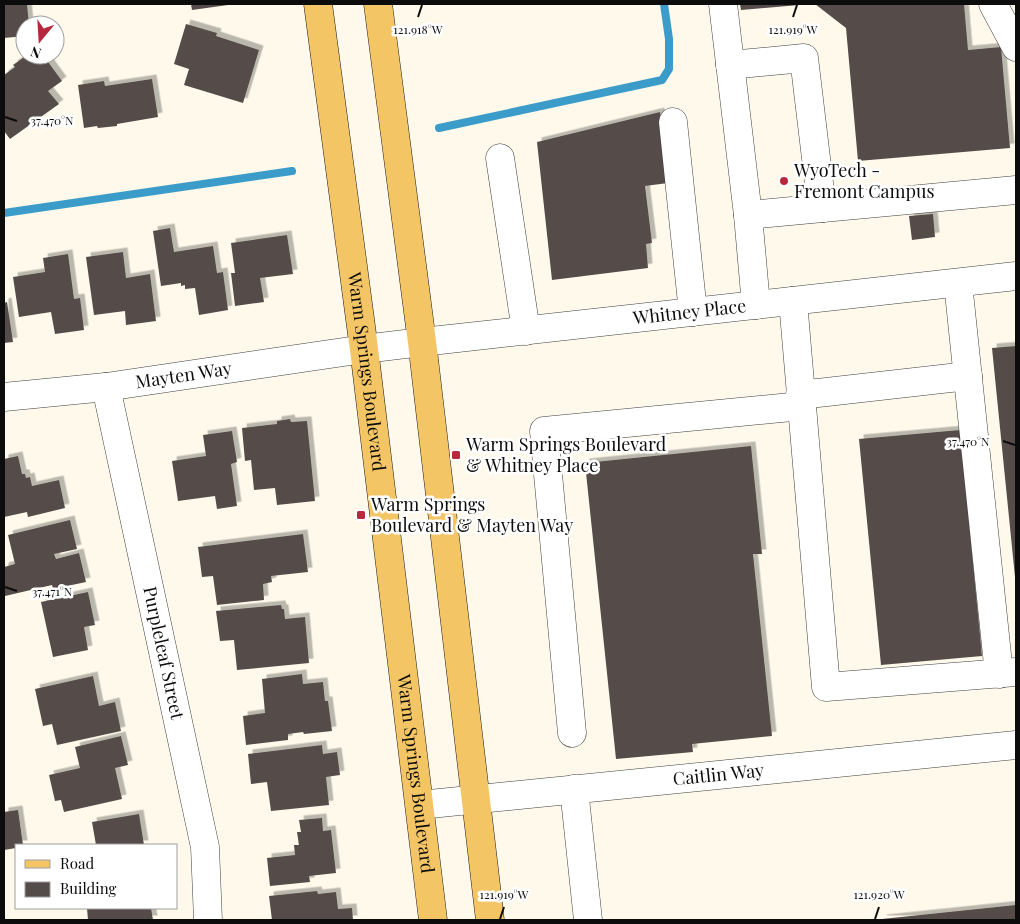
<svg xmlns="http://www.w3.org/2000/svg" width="1020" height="924" font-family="'Playfair Display',serif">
  <defs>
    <filter id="shadow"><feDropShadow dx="4.5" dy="-4.5" stdDeviation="0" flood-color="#0004"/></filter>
  </defs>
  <rect width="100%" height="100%" fill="#fef9eb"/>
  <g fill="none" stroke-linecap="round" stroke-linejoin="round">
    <g stroke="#3b9cc9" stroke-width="8">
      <polyline points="439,128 662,80 669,69 669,39 664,4"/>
      <polyline points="4,213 292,171"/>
    </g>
  </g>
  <g fill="#544c49" filter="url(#shadow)">
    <polygon points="4,4 27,4 29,25 25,25 25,36 4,38"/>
    <polygon points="191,4 228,4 228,5 192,10"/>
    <polygon points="740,4 799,4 799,5 741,10"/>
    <polygon points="815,4 964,4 968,50 1001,47 1010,148 858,161 846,28"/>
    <polygon points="186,24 217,33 216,36 259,50 243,103 184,85 189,69 174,64"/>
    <polygon points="27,55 43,55 62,81 48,91 59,104 10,139 4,131 4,75 15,67 13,65"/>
    <polygon points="152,79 158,117 117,124 117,126 98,128 97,126 84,128 78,85 104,81 105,86"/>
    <polygon points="660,112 668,183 645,186 652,243 646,244 648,268 552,280 537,142"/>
    <polygon points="933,214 935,237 912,240 909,216"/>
    <polygon points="170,228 174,252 213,246 217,273 223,272 228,310 199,315 195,288 185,289 185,285 181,286 181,283 161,286 153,231"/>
    <polygon points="287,235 293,274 260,278 264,302 235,306 231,273 235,273 231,243"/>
    <polygon points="123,252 126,278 150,274 156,321 126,325 125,311 94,315 86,257"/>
    <polygon points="68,254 74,299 80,298 84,330 55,334 51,312 19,317 13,277 45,272 43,258"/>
    <polygon points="7,302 13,342 4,343 4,303"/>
    <polygon points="1016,346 1016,577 1015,577 992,348"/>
    <polygon points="290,419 291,422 307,421 315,501 277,505 275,488 254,490 251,460 245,461 242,428 277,424 277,421"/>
    <polygon points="960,430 982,656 881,665 859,439"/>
    <polygon points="232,431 237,462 231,464 237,506 217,509 215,496 178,501 172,461 206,456 203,435"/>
    <polygon points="751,446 762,554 753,554 772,736 692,744 693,752 616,759 585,463"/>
    <polygon points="18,456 22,474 25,474 26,478 30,477 32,486 59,480 65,508 28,517 27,512 4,517 4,459"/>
    <polygon points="70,520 77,549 54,554 56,559 79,553 86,582 53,589 52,585 5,596 4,567 15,564 8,535"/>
    <polygon points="303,534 308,572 271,576 272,582 263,584 264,600 217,605 213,576 202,577 198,547"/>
    <polygon points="88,592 95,625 84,627 88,650 53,657 41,602"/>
    <polygon points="281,605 282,609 284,609 285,619 305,617 309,663 237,670 234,640 220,641 216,611"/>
    <polygon points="302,674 303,684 323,682 325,701 328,701 332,731 304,734 303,732 288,734 288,740 246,745 243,716 265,713 262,679"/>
    <polygon points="93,676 99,706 115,702 121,731 57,745 52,724 43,726 35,689"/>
    <polygon points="121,736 128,765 115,768 122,799 64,812 61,800 55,801 49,775 80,768 75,747"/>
    <polygon points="322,745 323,754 337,752 340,775 326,777 329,805 271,811 267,782 251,784 248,754"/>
    <polygon points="18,810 23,845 16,845 16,848 4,850 4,812"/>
    <polygon points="139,814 144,845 96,845 92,822"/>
    <polygon points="322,818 323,831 331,830 336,873 309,876 310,882 270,886 267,858 295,855 294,845 299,845 297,832 301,832 299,820"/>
    <polygon points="317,891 318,894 336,892 338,909 352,908 353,920 272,920 269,896"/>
    <polygon points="1016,905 1016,920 883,920 882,919"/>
    <polygon points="87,908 151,908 153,920 88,920"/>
  </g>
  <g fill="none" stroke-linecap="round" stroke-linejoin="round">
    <defs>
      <g id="minor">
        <polyline points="723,4 748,215 1016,190"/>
        <polyline points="993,4 1016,47"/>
        <polyline points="730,65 804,58 822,208"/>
        <polyline points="673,122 693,312"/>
        <polyline points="500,158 526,331"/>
        <polyline points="748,215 756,305"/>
        <polyline points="958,283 999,674"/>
        <polyline points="793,301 826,687 1016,672"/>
        <path id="s1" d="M106 387 205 847 208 920"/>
        <polyline points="800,395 968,376"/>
        <path id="s2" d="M4 397 106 387 364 349 422 342 1016 276"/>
        <polyline points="572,733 544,431 802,406"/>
        <polyline points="574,789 588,920"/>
        <path id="s3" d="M420 805 1016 745"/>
      </g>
      <g id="major">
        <path id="s4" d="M318 4 364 349 433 920"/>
        <polyline points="378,4 422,342 490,920"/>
      </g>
    </defs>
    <use href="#minor" stroke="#3f3f3f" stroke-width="29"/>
    <use href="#major" stroke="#1d1d1d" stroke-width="29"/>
    <use href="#minor" stroke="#fff" stroke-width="28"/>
    <use href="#major" stroke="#f4c565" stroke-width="28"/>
  </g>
  <path fill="none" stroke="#0c0c0c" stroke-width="2" d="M418 17 422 5M793 17 797 5M5 117 17 121M1003 441 1015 445M5 587 17 591M500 919 504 907M875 919 879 907"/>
  <g fill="#b7283c" stroke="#fff" stroke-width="2">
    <circle cx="784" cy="181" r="5"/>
    <rect x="451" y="450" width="10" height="10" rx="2.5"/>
    <rect x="356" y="510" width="10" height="10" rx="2.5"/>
  </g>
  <g text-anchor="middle" stroke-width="5" stroke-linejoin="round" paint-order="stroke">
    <g font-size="18" fill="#0c0c0c" stroke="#fff" text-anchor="start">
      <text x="794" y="177">WyoTech -<tspan x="794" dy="21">Fremont Campus</tspan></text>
      <text x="466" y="451">Warm Springs Boulevard<tspan x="466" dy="21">&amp; Whitney Place</tspan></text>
      <text x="371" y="511">Warm Springs<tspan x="371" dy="21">Boulevard &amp; Mayten Way</tspan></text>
    </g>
    <g font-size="18" fill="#0c0c0c" stroke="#fff">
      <text dy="6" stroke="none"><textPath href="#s2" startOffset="691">Whitney Place</textPath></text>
      <text dy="6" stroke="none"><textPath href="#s4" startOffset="371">Warm Springs Boulevard</textPath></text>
      <text dy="6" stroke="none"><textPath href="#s2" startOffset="181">Mayten Way</textPath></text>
      <text dy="6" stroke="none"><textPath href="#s1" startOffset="272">Purpleleaf Street</textPath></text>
      <text dy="6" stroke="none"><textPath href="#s4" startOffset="776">Warm Springs Boulevard</textPath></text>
      <text dy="6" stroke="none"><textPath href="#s3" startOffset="300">Caitlin Way</textPath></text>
    </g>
  </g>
  <g font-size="12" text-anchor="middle" fill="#0c0c0c" stroke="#fff" stroke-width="5" stroke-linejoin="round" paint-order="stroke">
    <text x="418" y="34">121.918°W</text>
    <text x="793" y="34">121.919°W</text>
    <text x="52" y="125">37.470°N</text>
    <text x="968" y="446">37.470°N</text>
    <text x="52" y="596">37.471°N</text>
    <text x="504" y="899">121.919°W</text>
    <text x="879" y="899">121.920°W</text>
  </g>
  <rect width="1020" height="924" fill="none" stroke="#0c0c0c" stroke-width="10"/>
  <rect x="15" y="844" width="162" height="65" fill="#ffffff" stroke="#9e9e9e"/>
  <rect x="25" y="860" width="25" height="8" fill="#f4c565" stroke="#9e9e9e"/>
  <text x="60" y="869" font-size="15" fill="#0c0c0c">Road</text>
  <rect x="25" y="882" width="25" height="15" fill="#544c49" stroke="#9e9e9e"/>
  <text x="60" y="894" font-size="15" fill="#0c0c0c">Building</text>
  <g transform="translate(40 40) rotate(198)"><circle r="24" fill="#ffffff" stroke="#9e9e9e"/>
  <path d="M0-4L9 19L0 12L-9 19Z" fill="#b7283c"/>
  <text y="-8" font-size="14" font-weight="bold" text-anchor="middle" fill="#0c0c0c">N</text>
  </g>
</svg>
